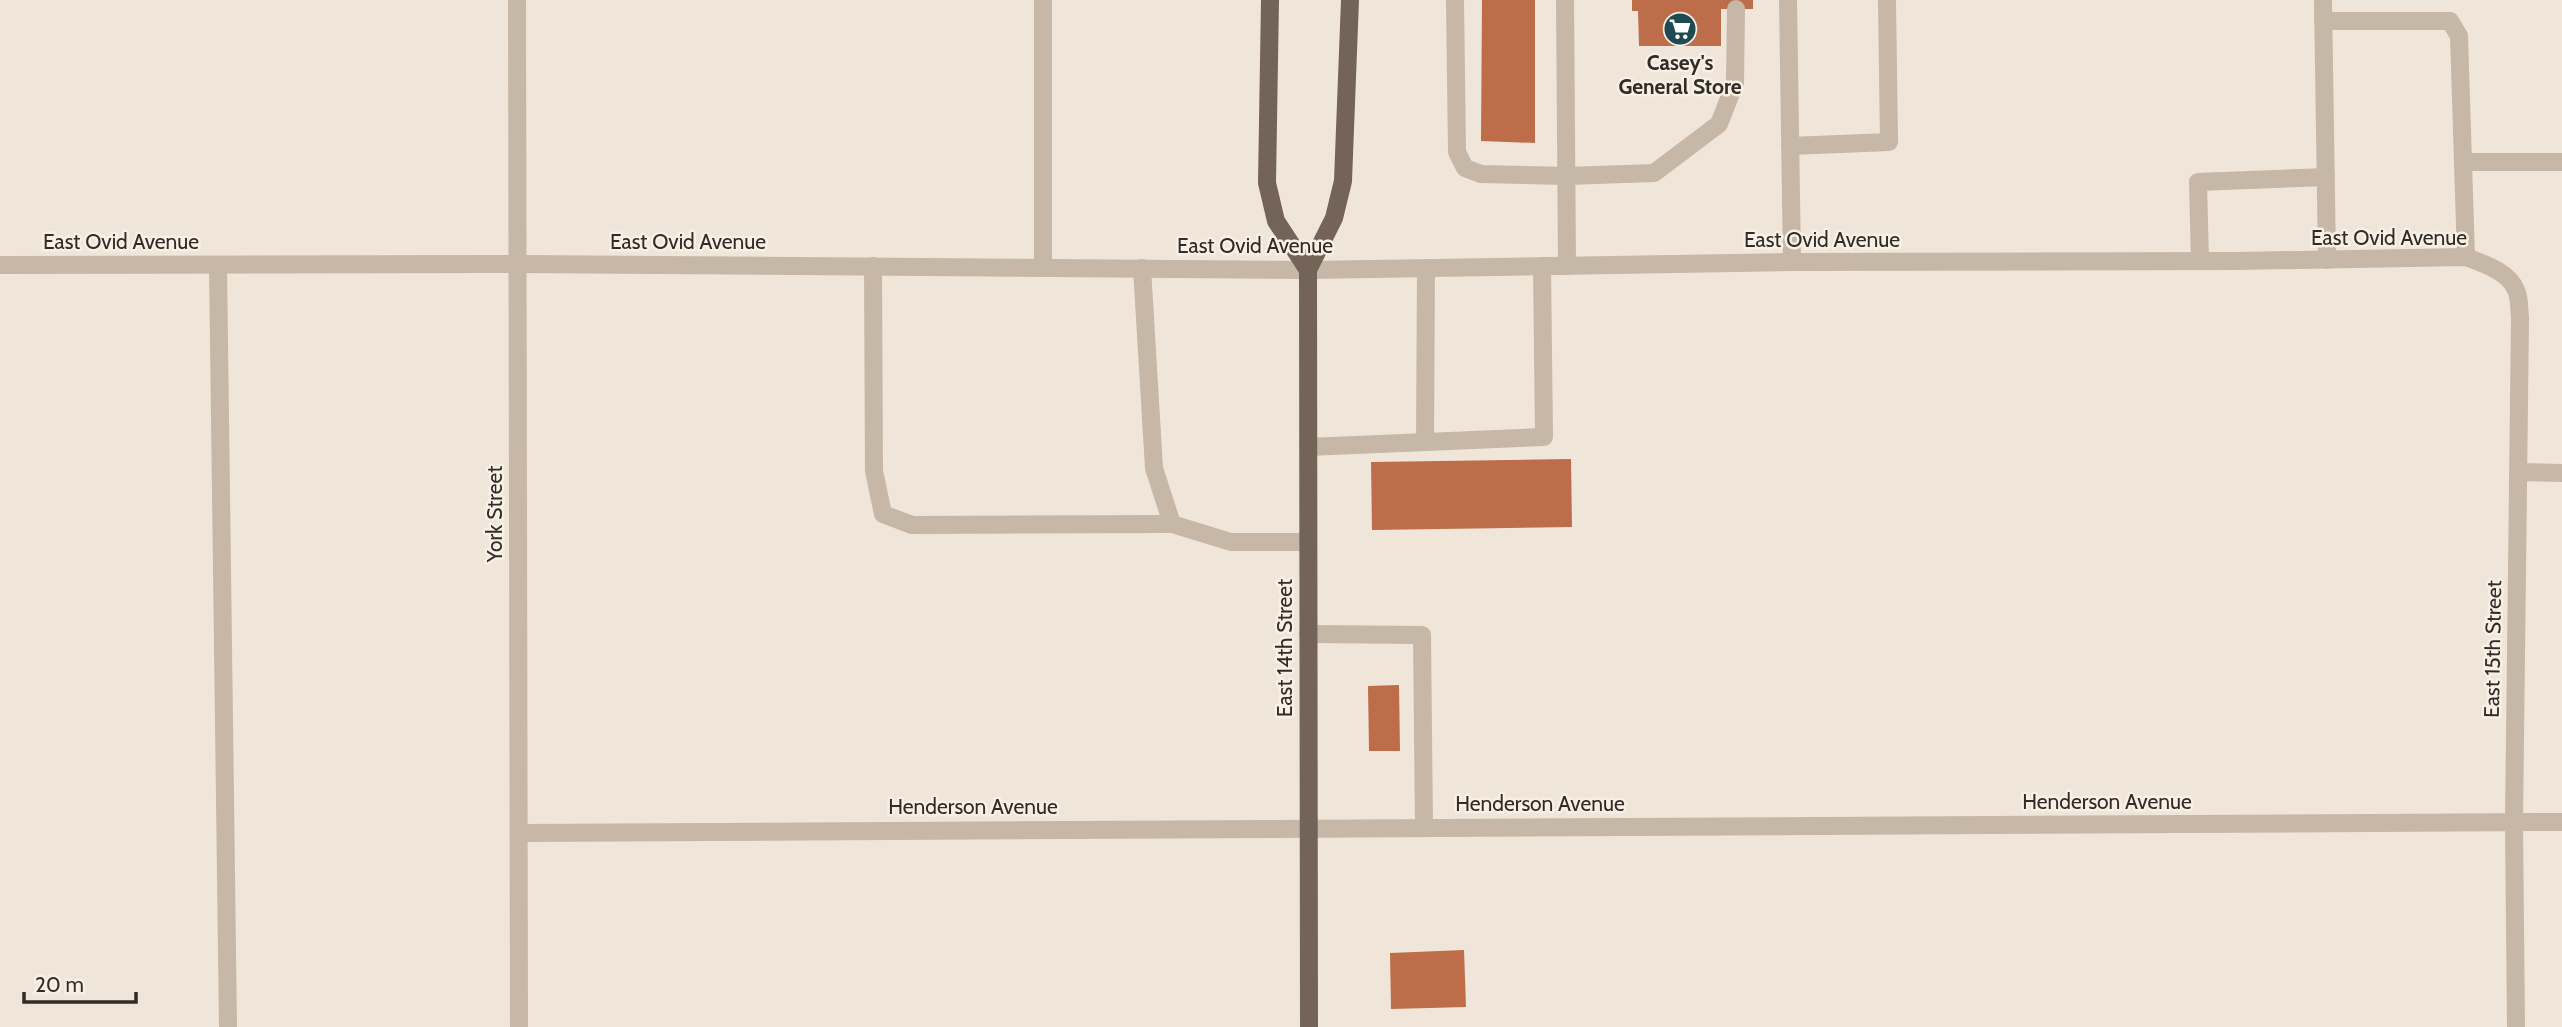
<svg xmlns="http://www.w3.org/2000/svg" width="2562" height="1027" font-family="Cabin,sans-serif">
  <rect width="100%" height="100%" fill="#efe6d9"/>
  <g fill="#bd6d49">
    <polygon points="1482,0 1535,0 1535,143 1481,141"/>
    <polygon points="1632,0 1753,0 1753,9 1721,9 1721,46 1639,46 1638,11 1632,11"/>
    <polygon points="1571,459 1572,527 1372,530 1371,462"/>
    <polygon points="1399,685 1400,751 1369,751 1368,686"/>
    <polygon points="1464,950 1466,1007 1391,1009 1390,953"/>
  </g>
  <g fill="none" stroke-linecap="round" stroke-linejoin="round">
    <g stroke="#c6b7a6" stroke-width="18">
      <polyline points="1043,0 1043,268"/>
      <polyline points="1455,0 1457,152 1465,168 1481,174 1567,176 1654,173 1719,124 1735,83 1736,9"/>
      <polyline points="1565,0 1567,266"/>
      <polyline points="1788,0 1792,262"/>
      <polyline points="2323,0 2327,260"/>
      <polyline points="2323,21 2450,21 2459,36 2466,257"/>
      <polyline points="1790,146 1889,142 1887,0"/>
      <polyline points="2463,162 2562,162"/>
      <polyline points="2200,261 2198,182 2326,177"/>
      <polyline points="218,265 228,1027"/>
      <polyline points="873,266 874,471 883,514 912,525 1172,524"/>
      <polyline points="1142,268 1154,468 1172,524 1231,542 1308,542"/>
      <polyline points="1425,442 1426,268"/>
      <polyline points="1308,447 1544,437 1542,266"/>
      <polyline points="2518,472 2562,473"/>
      <polyline points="1308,634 1422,635 1424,828"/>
    </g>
    <g stroke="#c6b7a6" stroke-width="18">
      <polyline points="517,0 519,1027"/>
      <path d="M0 265 518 264 1308 270 1792 262 2237 261 2466 257C2484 264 2508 271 2516 290 2520 298 2519 310 2520 318L2514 823 2516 1027"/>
      <polyline points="519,833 2562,822"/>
    </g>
    <g stroke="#736358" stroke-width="18">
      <polyline points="1270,0 1267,183 1276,221 1308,270"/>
      <polyline points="1309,1027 1308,270 1334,218 1343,181 1350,0"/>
    </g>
  </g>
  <defs>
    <symbol id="supermarket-disc" viewBox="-11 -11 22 22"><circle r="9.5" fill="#1f4a51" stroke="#f7f0e4"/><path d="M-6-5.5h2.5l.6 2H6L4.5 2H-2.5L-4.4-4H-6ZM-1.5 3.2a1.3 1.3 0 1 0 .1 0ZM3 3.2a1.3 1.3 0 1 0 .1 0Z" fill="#fff"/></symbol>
  </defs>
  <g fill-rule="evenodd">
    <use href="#supermarket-disc" x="1661" y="10" width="38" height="38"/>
  </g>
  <g text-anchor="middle" stroke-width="5" stroke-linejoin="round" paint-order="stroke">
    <g font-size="21" font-weight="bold" fill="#322b26" stroke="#f7f0e4">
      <text x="1680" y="70">Casey's<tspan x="1680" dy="24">General Store</tspan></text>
    </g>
    <g font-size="21" fill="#322b26" stroke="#f7f0e4">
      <text x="2389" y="245">East Ovid Avenue</text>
      <text x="1822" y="247">East Ovid Avenue</text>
      <text x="121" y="249">East Ovid Avenue</text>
      <text x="688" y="249">East Ovid Avenue</text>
      <text x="1255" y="253">East Ovid Avenue</text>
      <text transform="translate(495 514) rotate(-90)" y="7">York Street</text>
      <text transform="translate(1285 648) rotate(-90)" y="7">East 14th Street</text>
      <text transform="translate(2493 649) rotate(-89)" y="7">East 15th Street</text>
      <text x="2107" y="809">Henderson Avenue</text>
      <text x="1540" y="811">Henderson Avenue</text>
      <text x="973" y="814">Henderson Avenue</text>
    </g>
  </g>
  <path d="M24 992v10h112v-10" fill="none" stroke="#322b26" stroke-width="3.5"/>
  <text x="35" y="992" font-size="21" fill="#322b26" stroke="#f7f0e4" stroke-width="5" paint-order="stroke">20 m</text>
</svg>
